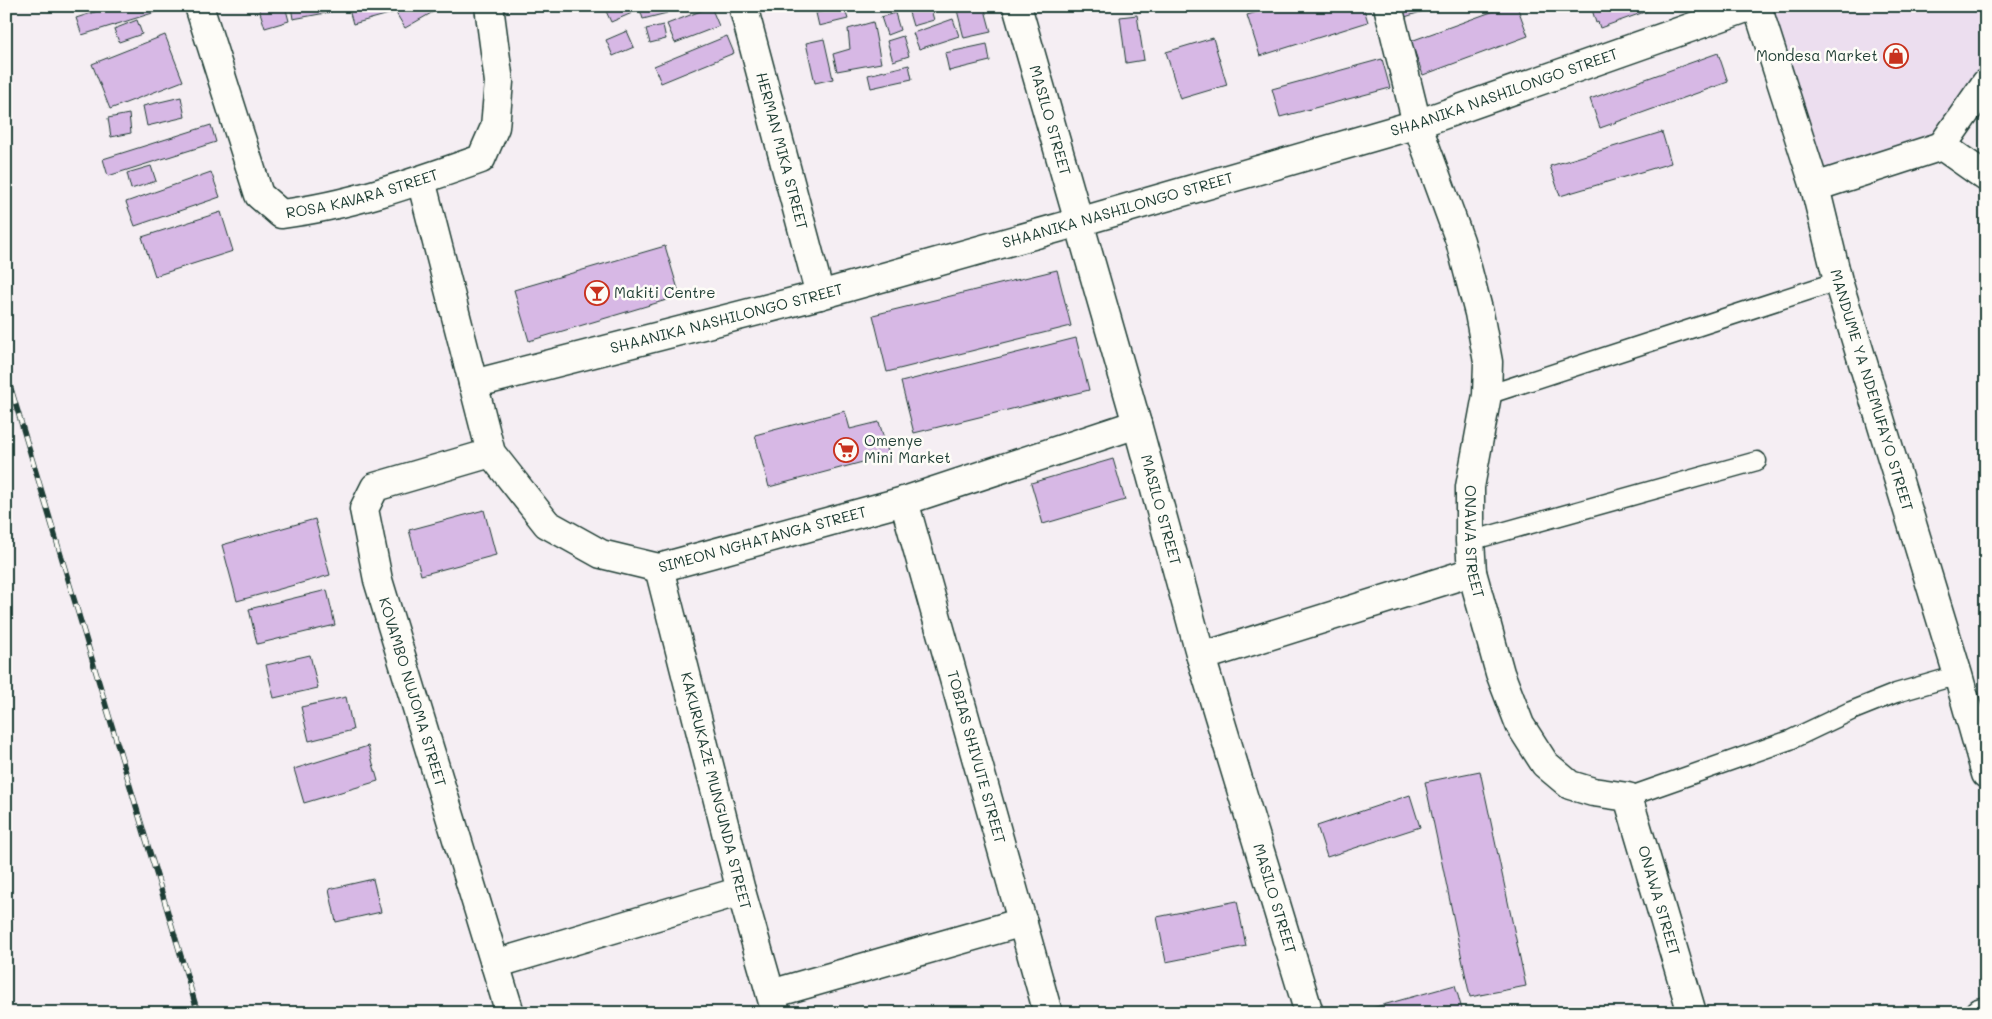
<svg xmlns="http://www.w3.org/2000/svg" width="1992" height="1019" font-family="Mali,sans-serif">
  <rect width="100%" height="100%" fill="#f5eef3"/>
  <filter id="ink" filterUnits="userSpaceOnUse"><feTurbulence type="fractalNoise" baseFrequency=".02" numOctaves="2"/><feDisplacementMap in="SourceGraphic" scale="10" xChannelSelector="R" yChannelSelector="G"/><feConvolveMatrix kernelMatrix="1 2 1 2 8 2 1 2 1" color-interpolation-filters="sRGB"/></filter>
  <g filter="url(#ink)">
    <polygon fill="#ecdeef" points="1763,6 1986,6 1986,83 1942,146 1815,187"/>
    <g fill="#d7b8e5" stroke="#1f3d34">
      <polygon points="113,6 175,6 82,35 76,18"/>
      <polygon points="258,6 285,6 289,21 265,28"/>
      <polygon points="291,6 330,6 331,12 293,19"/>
      <polygon points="348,6 395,6 396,12 353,24"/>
      <polygon points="409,6 430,6 433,12 405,28 396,13"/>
      <polygon points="612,6 629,6 632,13 611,22 605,9"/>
      <polygon points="639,6 665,6 667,13 643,19"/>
      <polygon points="798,6 816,6 799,10"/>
      <polygon points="907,6 930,6 934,20 913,26"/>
      <polygon points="956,6 984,6 991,32 964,38"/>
      <polygon points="1277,6 1363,6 1368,22 1260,56 1247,15"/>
      <polygon points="1401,6 1439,6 1405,17"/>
      <polygon points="1508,6 1517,6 1528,36 1423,75 1411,41"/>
      <polygon points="1591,6 1661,6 1600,28 1598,22 1596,23"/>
      <polygon points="711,7 719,26 675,43 667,24"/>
      <polygon points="844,7 848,19 819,26 816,13"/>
      <polygon points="895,13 900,30 887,35 881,17"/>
      <polygon points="1137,15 1144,60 1126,63 1120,17"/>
      <polygon points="953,19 959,36 919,49 913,33"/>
      <polygon points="137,20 142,34 119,42 114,29"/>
      <polygon points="873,22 881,63 837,71 833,54 850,49 848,29"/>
      <polygon points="663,25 666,39 650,43 646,29"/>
      <polygon points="627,31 634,47 613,56 606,40"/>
      <polygon points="165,35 183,81 110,109 92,64"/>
      <polygon points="727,36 734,53 661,83 654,66"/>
      <polygon points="903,36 909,56 893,61 887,41"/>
      <polygon points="1213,38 1227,85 1180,99 1166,52"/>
      <polygon points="824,39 833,79 815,83 806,43"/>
      <polygon points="987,44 990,61 949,71 945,53"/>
      <polygon points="1718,53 1728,82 1600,128 1590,99"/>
      <polygon points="1382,59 1390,88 1280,117 1272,89"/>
      <polygon points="909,65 912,79 871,88 868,75"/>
      <polygon points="181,97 185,117 147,126 143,106"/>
      <polygon points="129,114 131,133 111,137 108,118"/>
      <polygon points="211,125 216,142 108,176 103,159"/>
      <polygon points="1662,132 1671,163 1560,196 1550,166"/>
      <polygon points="151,166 156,181 131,189 127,173"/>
      <polygon points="211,172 220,197 135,226 126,202"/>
      <polygon points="221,212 233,251 155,276 142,237"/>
      <polygon points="665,246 680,296 529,341 514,290"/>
      <polygon points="1057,270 1071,326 887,372 873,315"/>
      <polygon points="1076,338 1089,390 914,433 901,382"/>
      <polygon points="845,411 850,429 879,422 889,455 769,487 755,435"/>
      <polygon points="1113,459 1125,500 1043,524 1031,483"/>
      <polygon points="484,510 496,555 421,575 409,530"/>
      <polygon points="315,519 330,575 237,601 222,545"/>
      <polygon points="327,590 335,625 257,644 249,609"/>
      <polygon points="310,655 318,688 274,698 266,665"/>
      <polygon points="346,697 353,730 309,741 301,707"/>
      <polygon points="368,746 378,781 304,803 294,769"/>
      <polygon points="1480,771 1526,986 1470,997 1425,782"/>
      <polygon points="1410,795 1420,827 1327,857 1317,826"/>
      <polygon points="373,879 381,912 336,922 329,889"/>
      <polygon points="1237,901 1246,946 1166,962 1157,917"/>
      <polygon points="1455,985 1463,1013 1374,1013 1372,1008"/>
    </g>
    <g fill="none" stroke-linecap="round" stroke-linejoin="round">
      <defs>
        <g id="service">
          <polyline points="1487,395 1838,281"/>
          <polyline points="1470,541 1757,461"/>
          <polyline points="1628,797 1790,740 1851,711 1896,693 1958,675"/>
        </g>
        <g id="minor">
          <path id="s1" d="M199 6 259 195 281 214C349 206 416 182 481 159L495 127 499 82 489 6"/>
          <path id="s2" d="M743 6 820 295"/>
          <path id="s3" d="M1017 6 1137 424 1201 657 1309 1013"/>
          <path id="s4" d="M1388 6 1417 124 1460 241 1479 313 1488 362 1487 395 1470 487V541L1472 572 1500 673 1520 725 1545 764 1570 785 1593 792 1628 797 1692 1013"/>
          <polyline points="1942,146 1986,83"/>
          <path id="s5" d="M421 180 491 453 547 524 601 554 659 568 904 501 1137 424"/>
          <polyline points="1815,187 1942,146 1986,177"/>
          <path id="s6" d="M473 384 820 295 1079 222 1417 124 1752 6"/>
          <path id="s7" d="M491 453 375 487 364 509 378 580 510 1013"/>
          <path id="s8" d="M904 501 1048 1013"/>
          <path id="s9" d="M659 568 741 891 776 1013"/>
          <polyline points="1201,657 1472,572"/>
          <polyline points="495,964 741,891"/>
          <polyline points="771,994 1023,922"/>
          <polyline points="1979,1013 1986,1011"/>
        </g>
        <g id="tertiary">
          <path id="s10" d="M1757 6 1815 187 1838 281 1958 675 1986 774"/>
        </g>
      </defs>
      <use href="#service" stroke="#1f3d34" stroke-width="21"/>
      <use href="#minor" stroke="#1f3d34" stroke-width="31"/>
      <use href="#tertiary" stroke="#1f3d34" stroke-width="31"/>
      <use href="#service" stroke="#fdfcf7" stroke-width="18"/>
      <use href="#minor" stroke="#fdfcf7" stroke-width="28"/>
      <use href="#tertiary" stroke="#fdfcf7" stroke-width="28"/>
      <defs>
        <polyline id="rail" points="6,372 198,1013"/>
      </defs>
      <use href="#rail" stroke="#1f3d34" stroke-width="5.5"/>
      <use href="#rail" stroke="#fdfcf7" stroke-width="4" stroke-dasharray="11" stroke-linecap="butt"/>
    </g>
  </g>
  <defs>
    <symbol id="shop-ring" viewBox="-11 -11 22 22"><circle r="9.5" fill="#fdfcf7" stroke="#c8321e" stroke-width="1.5"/><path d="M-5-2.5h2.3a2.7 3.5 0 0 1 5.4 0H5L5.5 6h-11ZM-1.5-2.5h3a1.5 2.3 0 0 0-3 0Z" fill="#c8321e"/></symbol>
    <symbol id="bar-ring" viewBox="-11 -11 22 22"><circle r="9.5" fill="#fdfcf7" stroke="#c8321e" stroke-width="1.5"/><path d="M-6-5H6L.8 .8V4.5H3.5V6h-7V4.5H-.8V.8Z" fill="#c8321e"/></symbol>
    <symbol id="supermarket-ring" viewBox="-11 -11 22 22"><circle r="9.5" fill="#fdfcf7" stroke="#c8321e" stroke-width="1.5"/><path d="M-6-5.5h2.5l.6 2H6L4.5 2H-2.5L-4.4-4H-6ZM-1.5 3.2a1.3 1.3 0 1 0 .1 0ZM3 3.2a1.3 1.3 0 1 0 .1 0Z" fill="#c8321e"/></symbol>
  </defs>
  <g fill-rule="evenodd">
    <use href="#shop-ring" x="1882" y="42" width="28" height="28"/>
    <use href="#bar-ring" x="583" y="279" width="28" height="28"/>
    <use href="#supermarket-ring" x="832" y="436" width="28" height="28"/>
  </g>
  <g text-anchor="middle" stroke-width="5" stroke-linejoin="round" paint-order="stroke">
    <g font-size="15" fill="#1f3d34" stroke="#fdfcf7" text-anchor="start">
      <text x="1878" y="61" text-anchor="end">Mondesa Market</text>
      <text x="614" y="298">Makiti Centre</text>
      <text x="864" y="446">Omenye<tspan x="864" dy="17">Mini Market</tspan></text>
    </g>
    <g font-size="15" fill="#1f3d34" stroke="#fdfcf7">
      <text dy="5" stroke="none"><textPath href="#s6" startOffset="1072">SHAANIKA NASHILONGO STREET</textPath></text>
      <text dy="5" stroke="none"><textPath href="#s3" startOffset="119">MASILO STREET</textPath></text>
      <text dy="5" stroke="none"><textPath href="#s2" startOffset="150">HERMAN MIKA STREET</textPath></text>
      <text dy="5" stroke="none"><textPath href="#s1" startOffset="311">ROSA KAVARA STREET</textPath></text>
      <text dy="5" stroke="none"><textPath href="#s6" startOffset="668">SHAANIKA NASHILONGO STREET</textPath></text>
      <text dy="5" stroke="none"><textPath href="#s6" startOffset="262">SHAANIKA NASHILONGO STREET</textPath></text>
      <text dy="5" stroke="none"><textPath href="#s10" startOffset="401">MANDUME YA NDEMUFAYO STREET</textPath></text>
      <text dy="5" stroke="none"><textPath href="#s3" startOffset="524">MASILO STREET</textPath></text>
      <text dy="5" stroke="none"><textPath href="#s5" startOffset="601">SIMEON NGHATANGA STREET</textPath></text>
      <text dy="5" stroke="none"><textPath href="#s4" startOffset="552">ONAWA STREET</textPath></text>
      <text dy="5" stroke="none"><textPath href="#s7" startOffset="335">KOVAMBO NUJOMA STREET</textPath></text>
      <text dy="5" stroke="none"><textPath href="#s8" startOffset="266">TOBIAS SHIVUTE STREET</textPath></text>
      <text dy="5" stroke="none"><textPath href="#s9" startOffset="230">KAKURUKAZE MUNGUNDA STREET</textPath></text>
      <text dy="5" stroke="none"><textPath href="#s3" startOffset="929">MASILO STREET</textPath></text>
      <text dy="5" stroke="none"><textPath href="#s4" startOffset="989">ONAWA STREET</textPath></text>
    </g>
  </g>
  <rect width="1992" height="1019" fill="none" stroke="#fdfcf7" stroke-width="25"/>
  <rect x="12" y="12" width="1967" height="994" fill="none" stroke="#1f3d34" stroke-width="2" filter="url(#ink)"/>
</svg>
